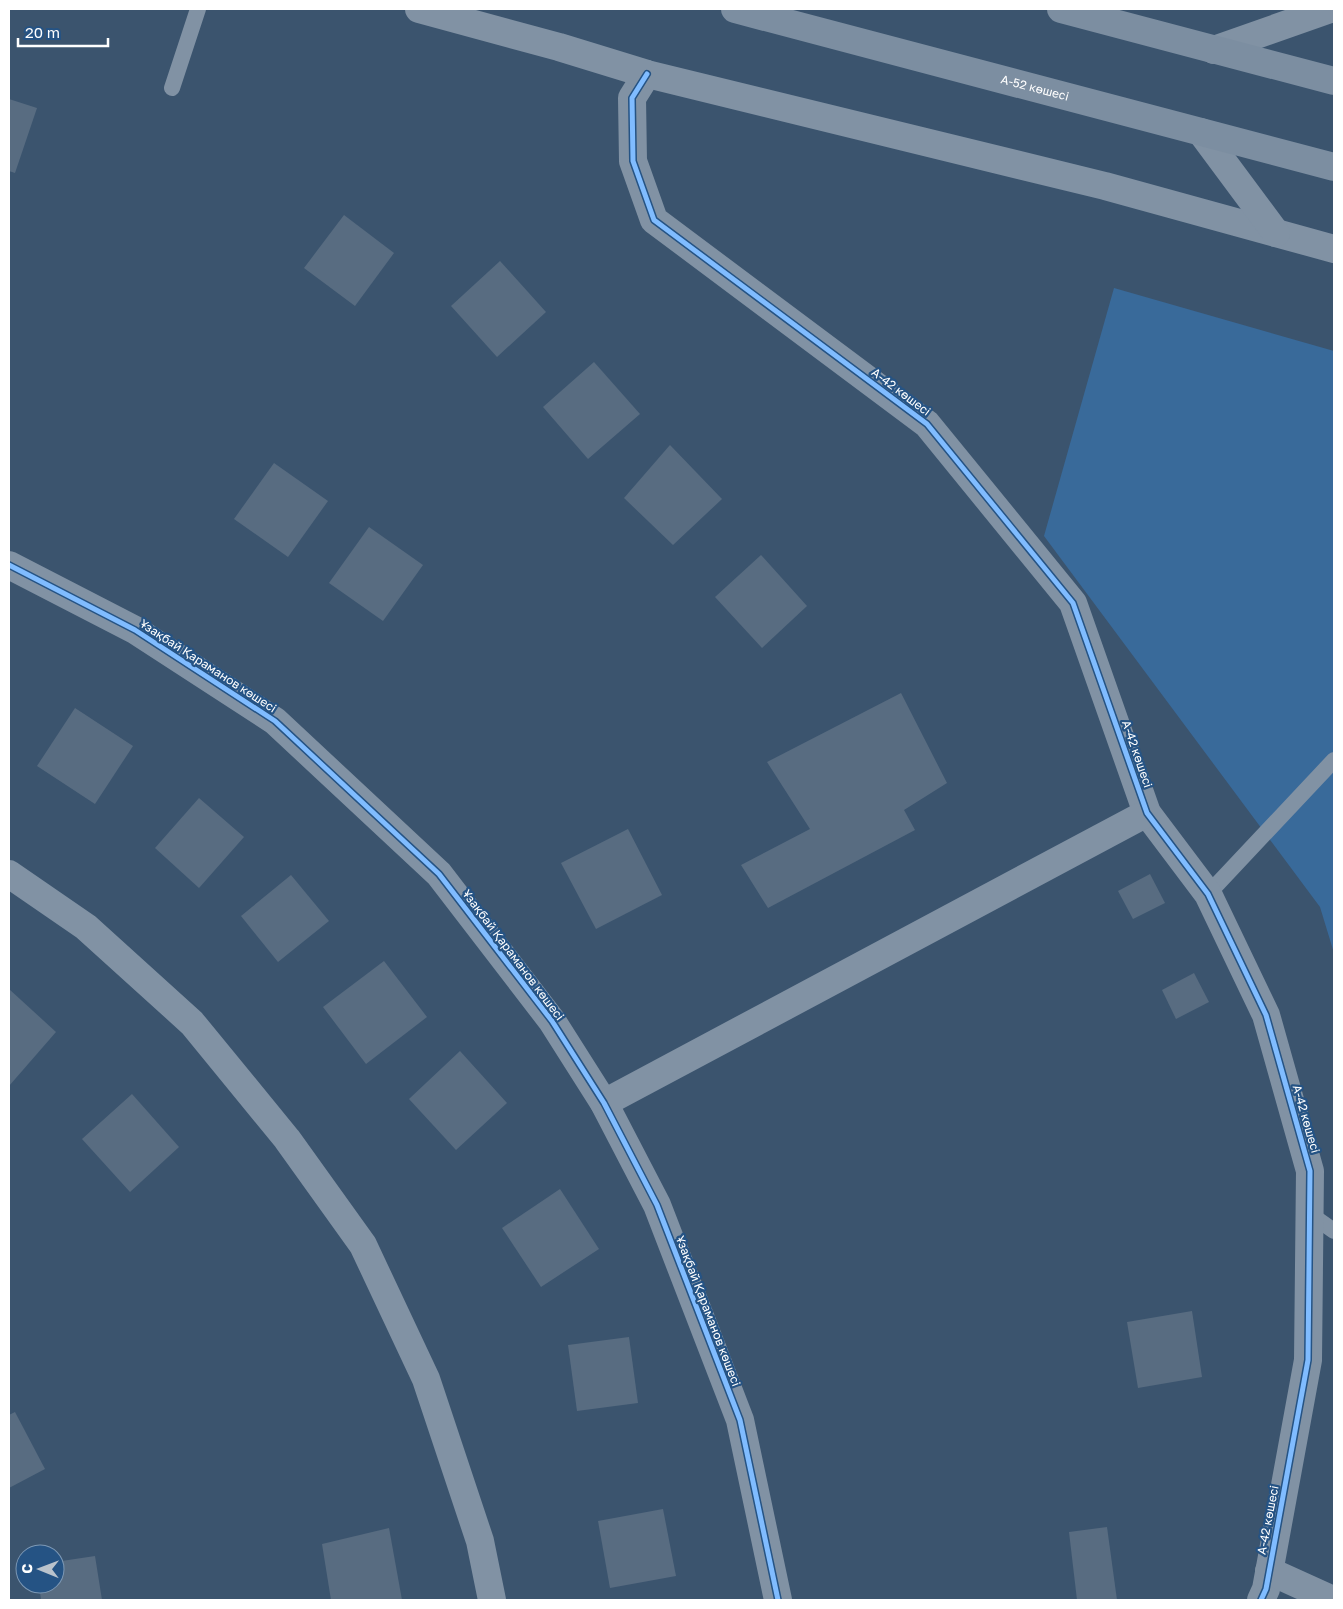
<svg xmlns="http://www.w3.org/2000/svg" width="1343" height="1609" font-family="'Golos Text',sans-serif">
  <rect width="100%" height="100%" fill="#3b546e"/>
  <polygon fill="#396a9a" points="1114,288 1334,351 1334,953 1320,907 1044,536"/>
  <g fill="#586c81">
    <polygon points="9,99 37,108 15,173 9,171"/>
    <polygon points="344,215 394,253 355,306 304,268"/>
    <polygon points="500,261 546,312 497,357 451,306"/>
    <polygon points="594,362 640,414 588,459 543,407"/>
    <polygon points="670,445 722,499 673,545 624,498"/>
    <polygon points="274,463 328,501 288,557 234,519"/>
    <polygon points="369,527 423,565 383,621 329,583"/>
    <polygon points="761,555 807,606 762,648 715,597"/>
    <polygon points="901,693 947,783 904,810 915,830 768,908 741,865 810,829 767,762"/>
    <polygon points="75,708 133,746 95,804 37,766"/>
    <polygon points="199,798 244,837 199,888 155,848"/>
    <polygon points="628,829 662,895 596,929 561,863"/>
    <polygon points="1150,874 1165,903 1133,919 1118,891"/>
    <polygon points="291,875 329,921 278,962 241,916"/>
    <polygon points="384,961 427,1017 366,1064 323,1007"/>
    <polygon points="1194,973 1209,1002 1176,1019 1162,990"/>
    <polygon points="9,989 56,1032 9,1086"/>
    <polygon points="460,1051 507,1103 456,1150 409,1099"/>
    <polygon points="132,1094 179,1147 130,1192 82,1139"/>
    <polygon points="560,1189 599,1249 541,1287 502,1228"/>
    <polygon points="1192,1311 1202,1377 1138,1388 1127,1322"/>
    <polygon points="629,1337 638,1403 577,1411 568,1345"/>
    <polygon points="15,1412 45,1469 9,1488 9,1415"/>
    <polygon points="663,1509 676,1576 610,1588 598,1521"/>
    <polygon points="1107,1527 1117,1600 1077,1600 1069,1532"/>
    <polygon points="389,1528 402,1600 331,1600 322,1544"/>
    <polygon points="95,1556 102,1600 41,1600 39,1584 55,1584 55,1562"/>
  </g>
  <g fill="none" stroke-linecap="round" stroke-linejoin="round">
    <g stroke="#8192a4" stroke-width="16">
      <polyline points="172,88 198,9"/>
      <polyline points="1208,894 1334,760"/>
      <polyline points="1310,1214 1334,1231"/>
    </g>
    <g stroke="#8192a4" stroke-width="28">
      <polyline points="647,74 632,98 633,161 654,220 927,424 1073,603 1147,813 1208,894 1266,1015 1310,1171 1308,1360 1266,1589 1261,1600"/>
      <polyline points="9,565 135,630 275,721 439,874 552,1021 604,1103 657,1205 740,1420 778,1600"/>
      <polyline points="9,874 86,927 192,1023 287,1139 363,1245 426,1379 480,1541 492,1600"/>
      <polyline points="604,1103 1147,813"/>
      <polyline points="1269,1571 1333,1600"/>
    </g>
    <g stroke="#8192a4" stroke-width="28">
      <polyline points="419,9 559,47 647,74 1105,186 1334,249"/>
      <polyline points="1214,50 1330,9"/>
      <polyline points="1201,132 1276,233"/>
    </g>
    <g stroke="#7c8ea1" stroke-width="28">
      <path id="s1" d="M735 9 1334 167"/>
      <polyline points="1061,9 1334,81"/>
    </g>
    <defs>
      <g id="cycleway">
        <polyline points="647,74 632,98 633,161 654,220 927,424 1073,603 1147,813 1208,894 1266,1015 1310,1171 1308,1360 1266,1589 1261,1600"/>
        <polyline points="9,565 135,630 275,721 439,874 552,1021 604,1103 657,1205 740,1420 778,1600"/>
      </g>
    </defs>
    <use href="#cycleway" stroke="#255384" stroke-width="8"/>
    <use href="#cycleway" stroke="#80bcff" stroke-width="5"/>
  </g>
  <g text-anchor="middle" stroke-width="4.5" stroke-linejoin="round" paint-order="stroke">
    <g font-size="12" fill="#fff" stroke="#255384">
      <text dy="4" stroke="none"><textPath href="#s1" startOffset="310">А-52 көшесі</textPath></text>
      <text transform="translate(901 392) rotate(37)" y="4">А-42 көшесі</text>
      <text transform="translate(208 666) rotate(33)" y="4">Ұзақбай Қараманов көшесі</text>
      <text transform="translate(1137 754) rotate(71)" y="4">А-42 көшесі</text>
      <text transform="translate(513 955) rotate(53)" y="4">Ұзақбай Қараманов көшесі</text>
      <text transform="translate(1306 1119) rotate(74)" y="4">А-42 көшесі</text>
      <text transform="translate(708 1311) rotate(69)" y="4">Ұзақбай Қараманов көшесі</text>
      <text transform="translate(1268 1520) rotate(-79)" y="4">А-42 көшесі</text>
    </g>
  </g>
  <rect width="1343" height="1609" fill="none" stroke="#ffffff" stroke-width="20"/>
  <g transform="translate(40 1569) rotate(271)"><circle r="24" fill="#255384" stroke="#7c98b5"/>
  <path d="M0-4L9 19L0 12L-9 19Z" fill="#bac3cc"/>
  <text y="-8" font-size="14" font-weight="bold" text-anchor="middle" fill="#ffffff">С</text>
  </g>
  <path d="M18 38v8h90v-8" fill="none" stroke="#ffffff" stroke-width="2.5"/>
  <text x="25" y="38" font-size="15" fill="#ffffff" stroke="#255384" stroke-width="4" paint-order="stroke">20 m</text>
</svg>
